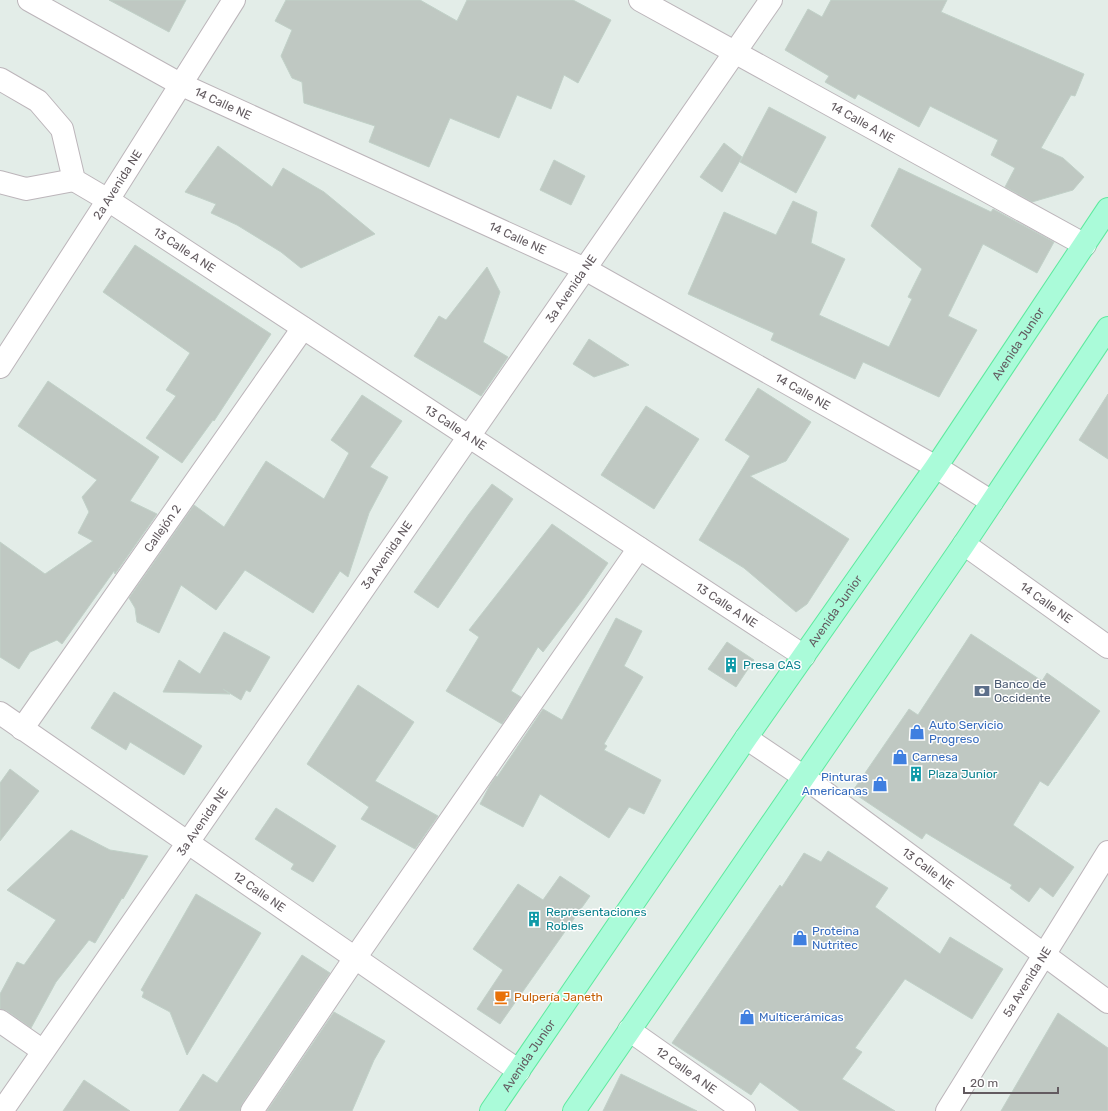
<svg xmlns="http://www.w3.org/2000/svg" width="1108" height="1111" font-family="Rubik,sans-serif">
  <rect width="100%" height="100%" fill="#e3ede8"/>
  <g fill="#bfc8c2" stroke="#c1d1c8">
    <polygon points="109,0 186,0 169,32"/>
    <polygon points="286,0 420,0 457,21 467,0 573,0 611,20 578,83 564,75 551,109 517,95 499,138 450,118 429,167 369,142 375,126 304,103 302,82 292,78 281,56 292,30 275,21"/>
    <polygon points="831,0 947,0 941,12 1084,74 1075,96 1071,95 1041,148 1063,158 1084,177 1073,190 1032,202 1005,187 1015,168 991,155 998,140 930,106 919,127 858,94 855,99 825,82 829,76 785,50 808,9 822,17"/>
    <polygon points="769,107 826,137 796,193 740,162"/>
    <polygon points="724,143 742,157 722,192 700,177"/>
    <polygon points="218,146 272,187 283,168 324,192 375,234 301,268 281,252 237,225 211,213 216,204 185,192"/>
    <polygon points="554,160 585,176 571,205 540,190"/>
    <polygon points="899,168 991,212 993,209 1054,242 1037,273 983,244 948,316 977,330 939,397 863,362 855,379 771,340 774,333 688,294 724,212 776,235 793,201 817,212 811,243 845,259 819,315 889,347 912,299 908,297 922,269 871,226"/>
    <polygon points="135,245 271,334 214,421 213,420 182,463 146,438 176,396 166,390 190,353 103,292"/>
    <polygon points="487,267 500,292 483,342 508,357 481,396 414,356 439,316 446,320"/>
    <polygon points="589,339 629,365 594,377 573,364"/>
    <polygon points="48,381 159,457 130,501 157,514 115,574 114,571 62,644 57,640 30,652 19,669 0,657 0,542 45,574 93,541 78,533 89,512 82,497 97,480 18,426"/>
    <polygon points="758,388 811,422 786,461 750,476 849,539 807,604 796,612 744,568 699,540 750,456 725,440"/>
    <polygon points="1108,394 1108,459 1079,440"/>
    <polygon points="362,395 402,421 370,467 388,477 369,513 348,577 340,571 313,613 245,570 216,610 181,585 159,633 137,622 135,608 129,598 194,505 224,527 266,461 324,499 349,453 331,440"/>
    <polygon points="646,406 699,439 654,509 601,475"/>
    <polygon points="492,484 513,499 438,608 414,592 469,514"/>
    <polygon points="552,524 608,563 584,598 543,652 538,647 511,691 521,697 502,724 446,691 479,637 469,630"/>
    <polygon points="616,618 642,631 624,666 643,677 604,744 607,746 604,750 661,780 644,814 629,807 609,838 540,794 523,827 480,804 490,785 496,776 497,777 543,709 562,720"/>
    <polygon points="224,632 270,657 250,692 246,690 241,700 223,689 230,694 163,692 179,660 200,674"/>
    <polygon points="971,634 1042,681 1047,673 1100,711 1048,786 1040,781 1013,825 1074,867 1053,897 1040,887 1029,902 1010,888 1012,885 926,833 922,839 852,792 909,709 918,715"/>
    <polygon points="727,642 754,660 736,687 708,669"/>
    <polygon points="358,685 414,722 375,781 438,816 415,849 361,819 369,807 307,764"/>
    <polygon points="114,692 202,746 184,775 130,742 126,750 91,728"/>
    <polygon points="10,769 39,791 0,841 0,783"/>
    <polygon points="276,808 336,846 313,882 291,869 294,864 255,839"/>
    <polygon points="71,830 110,850 148,856 123,899 122,898 95,943 89,940 56,982 31,1028 7,1011 0,1009 0,994 17,962 24,965 56,920 7,890"/>
    <polygon points="828,851 888,888 875,907 940,954 950,937 1003,969 972,1019 905,979 855,1048 862,1052 842,1079 895,1111 800,1111 760,1082 751,1095 672,1043 780,885 782,887 804,853 821,862"/>
    <polygon points="560,876 590,896 500,1024 477,1009 503,970 473,949 518,884 543,900"/>
    <polygon points="196,894 261,933 187,1055 170,1012 142,997 144,992 141,990"/>
    <polygon points="302,955 330,973 242,1104 240,1111 179,1111 203,1074 217,1083"/>
    <polygon points="334,1012 385,1041 374,1060 352,1111 267,1111"/>
    <polygon points="1058,1013 1108,1048 1108,1111 1001,1111"/>
    <polygon points="621,1074 697,1111 603,1111"/>
    <polygon points="84,1080 130,1111 63,1111"/>
  </g>
  <g fill="none" stroke-linecap="round" stroke-linejoin="round">
    <defs>
      <g id="minor">
        <path id="s1" d="M29 0 180 84 585 269 936 467 992 502"/>
        <path id="s2" d="M640 0 1085 245"/>
        <path id="s3" d="M0 79 38 101 62 129 74 180 108 200 804 656"/>
        <polyline points="0,182 26,189 74,180"/>
        <path id="s4" d="M0 367 108 200 234 0"/>
        <path id="s5" d="M964 544 1108 647"/>
        <path id="s6" d="M0 713 519 1071"/>
        <path id="s7" d="M22 729 303 328"/>
        <path id="s8" d="M746 738 804 777 1108 1002"/>
        <polyline points="0,1021 43,1051"/>
        <path id="s9" d="M629 1030 744 1111"/>
        <path id="s10" d="M2 1111 771 0"/>
        <polyline points="252,1111 355,958 639,548"/>
        <path id="s11" d="M947 1111 1108 852"/>
      </g>
      <g id="major">
        <path id="s12" d="M491 1111 746 738 936 467 1108 209"/>
        <polyline points="574,1111 964,544 1108,328"/>
      </g>
    </defs>
    <use href="#minor" stroke="#bcb5ba" stroke-width="24"/>
    <use href="#major" stroke="#5eea9f" stroke-width="24"/>
    <use href="#minor" stroke="#fff" stroke-width="22"/>
    <use href="#major" stroke="#aafbd9" stroke-width="22"/>
  </g>
  <defs>
    <symbol id="building-bare" viewBox="-9 -9 18 18"><path d="M-4-6H4V6H1V3H-1V6H-4ZM-2.5-4.3h1.7v1.8h-1.7ZM.8-4.3h1.7v1.8H.8ZM-2.5-1h1.7V.8h-1.7ZM.8-1h1.7V.8H.8Z" fill="#0f9aa8" stroke="#fff" stroke-width="2.5" paint-order="stroke"/></symbol>
    <symbol id="bank-bare" viewBox="-9 -9 18 18"><path d="M-6-4H6V4H-6ZM0-2.3a2.3 2.3 0 1 0 0 4.6a2.3 2.3 0 1 0 0-4.6Z" fill="#5c6f8a" stroke="#fff" stroke-width="2.5" paint-order="stroke"/></symbol>
    <symbol id="shop-bare" viewBox="-9 -9 18 18"><path d="M-5-2.5h2.3a2.7 3.5 0 0 1 5.4 0H5L5.5 6h-11ZM-1.5-2.5h3a1.5 2.3 0 0 0-3 0Z" fill="#3f7fe0" stroke="#fff" stroke-width="2.5" paint-order="stroke"/></symbol>
    <symbol id="cafe-bare" viewBox="-9 -9 18 18"><path d="M-5.5-4.5H6V0H3Q3 3.5 0 3.5H-2.5Q-5.5 3.5-5.5 0ZM3-3.2v2h1.7v-2ZM-6 4.5H4V6H-6Z" fill="#e8710a" stroke="#fff" stroke-width="2.5" paint-order="stroke"/></symbol>
  </defs>
  <g fill-rule="evenodd">
    <use href="#building-bare" x="720" y="654" width="22" height="22"/>
    <use href="#bank-bare" x="971" y="680" width="22" height="22"/>
    <use href="#shop-bare" x="906" y="721" width="22" height="22"/>
    <use href="#shop-bare" x="889" y="746" width="22" height="22"/>
    <use href="#building-bare" x="905" y="763" width="22" height="22"/>
    <use href="#shop-bare" x="869" y="773" width="22" height="22"/>
    <use href="#building-bare" x="523" y="908" width="22" height="22"/>
    <use href="#shop-bare" x="789" y="927" width="22" height="22"/>
    <use href="#cafe-bare" x="491" y="986" width="22" height="22"/>
    <use href="#shop-bare" x="736" y="1006" width="22" height="22"/>
  </g>
  <g text-anchor="middle" stroke-width="3" stroke-linejoin="round" paint-order="stroke">
    <g font-size="12" fill="#635b60" stroke="#fff">
      <text dy="4" stroke="none"><textPath href="#s1" startOffset="220">14 Calle NE</textPath></text>
      <text dy="4" stroke="none"><textPath href="#s2" startOffset="254">14 Calle A NE</textPath></text>
      <text dy="4" stroke="none"><textPath href="#s4" startOffset="217">2a Avenida NE</textPath></text>
      <text dy="4" stroke="none"><textPath href="#s1" startOffset="544">14 Calle NE</textPath></text>
      <text dy="4" stroke="none"><textPath href="#s3" startOffset="264">13 Calle A NE</textPath></text>
      <text dy="4" stroke="none"><textPath href="#s10" startOffset="1000">3a Avenida NE</textPath></text>
      <text dy="4" stroke="none"><textPath href="#s12" startOffset="931">Avenida Junior</textPath></text>
      <text dy="4" stroke="none"><textPath href="#s1" startOffset="868">14 Calle NE</textPath></text>
      <text dy="4" stroke="none"><textPath href="#s3" startOffset="588">13 Calle A NE</textPath></text>
      <text dy="4" stroke="none"><textPath href="#s7" startOffset="245">Callejón 2</textPath></text>
      <text dy="4" stroke="none"><textPath href="#s10" startOffset="676">3a Avenida NE</textPath></text>
      <text dy="4" stroke="none"><textPath href="#s5" startOffset="101">14 Calle NE</textPath></text>
      <text dy="4" stroke="none"><textPath href="#s3" startOffset="912">13 Calle A NE</textPath></text>
      <text dy="4" stroke="none"><textPath href="#s12" startOffset="607">Avenida Junior</textPath></text>
      <text dy="4" stroke="none"><textPath href="#s10" startOffset="352">3a Avenida NE</textPath></text>
      <text dy="4" stroke="none"><textPath href="#s8" startOffset="224">13 Calle NE</textPath></text>
      <text dy="4" stroke="none"><textPath href="#s6" startOffset="315">12 Calle NE</textPath></text>
      <text dy="4" stroke="none"><textPath href="#s11" startOffset="152">5a Avenida NE</textPath></text>
      <text dy="4" stroke="none"><textPath href="#s12" startOffset="67">Avenida Junior</textPath></text>
      <text dy="4" stroke="none"><textPath href="#s9" startOffset="70">12 Calle A NE</textPath></text>
    </g>
    <g font-size="12" fill="#0d838f" stroke="#fff" text-anchor="start">
      <text x="743" y="669">Presa CAS</text>
      <text x="928" y="778">Plaza Junior</text>
      <text x="546" y="916">Representaciones<tspan x="546" dy="14">Robles</tspan></text>
    </g>
    <g font-size="12" fill="#4e5e75" stroke="#fff" text-anchor="start">
      <text x="994" y="688">Banco de<tspan x="994" dy="14">Occidente</tspan></text>
    </g>
    <g font-size="12" fill="#366cbe" stroke="#fff" text-anchor="start">
      <text x="929" y="729">Auto Servicio<tspan x="929" dy="14">Progreso</tspan></text>
      <text x="912" y="761">Carnesa</text>
      <text x="868" y="781" text-anchor="end">Pinturas<tspan x="868" dy="14">Americanas</tspan></text>
      <text x="812" y="935">Proteina<tspan x="812" dy="14">Nutritec</tspan></text>
      <text x="759" y="1021">Multicerámicas</text>
    </g>
    <g font-size="12" fill="#c56008" stroke="#fff" text-anchor="start">
      <text x="514" y="1001">Pulpería Janeth</text>
    </g>
  </g>
  <path d="M964 1087v6h94v-6" fill="none" stroke="#635b60" stroke-width="2"/>
  <text x="970" y="1087" font-size="12" fill="#635b60" stroke="#ffffff" stroke-width="3" paint-order="stroke">20 m</text>
</svg>
